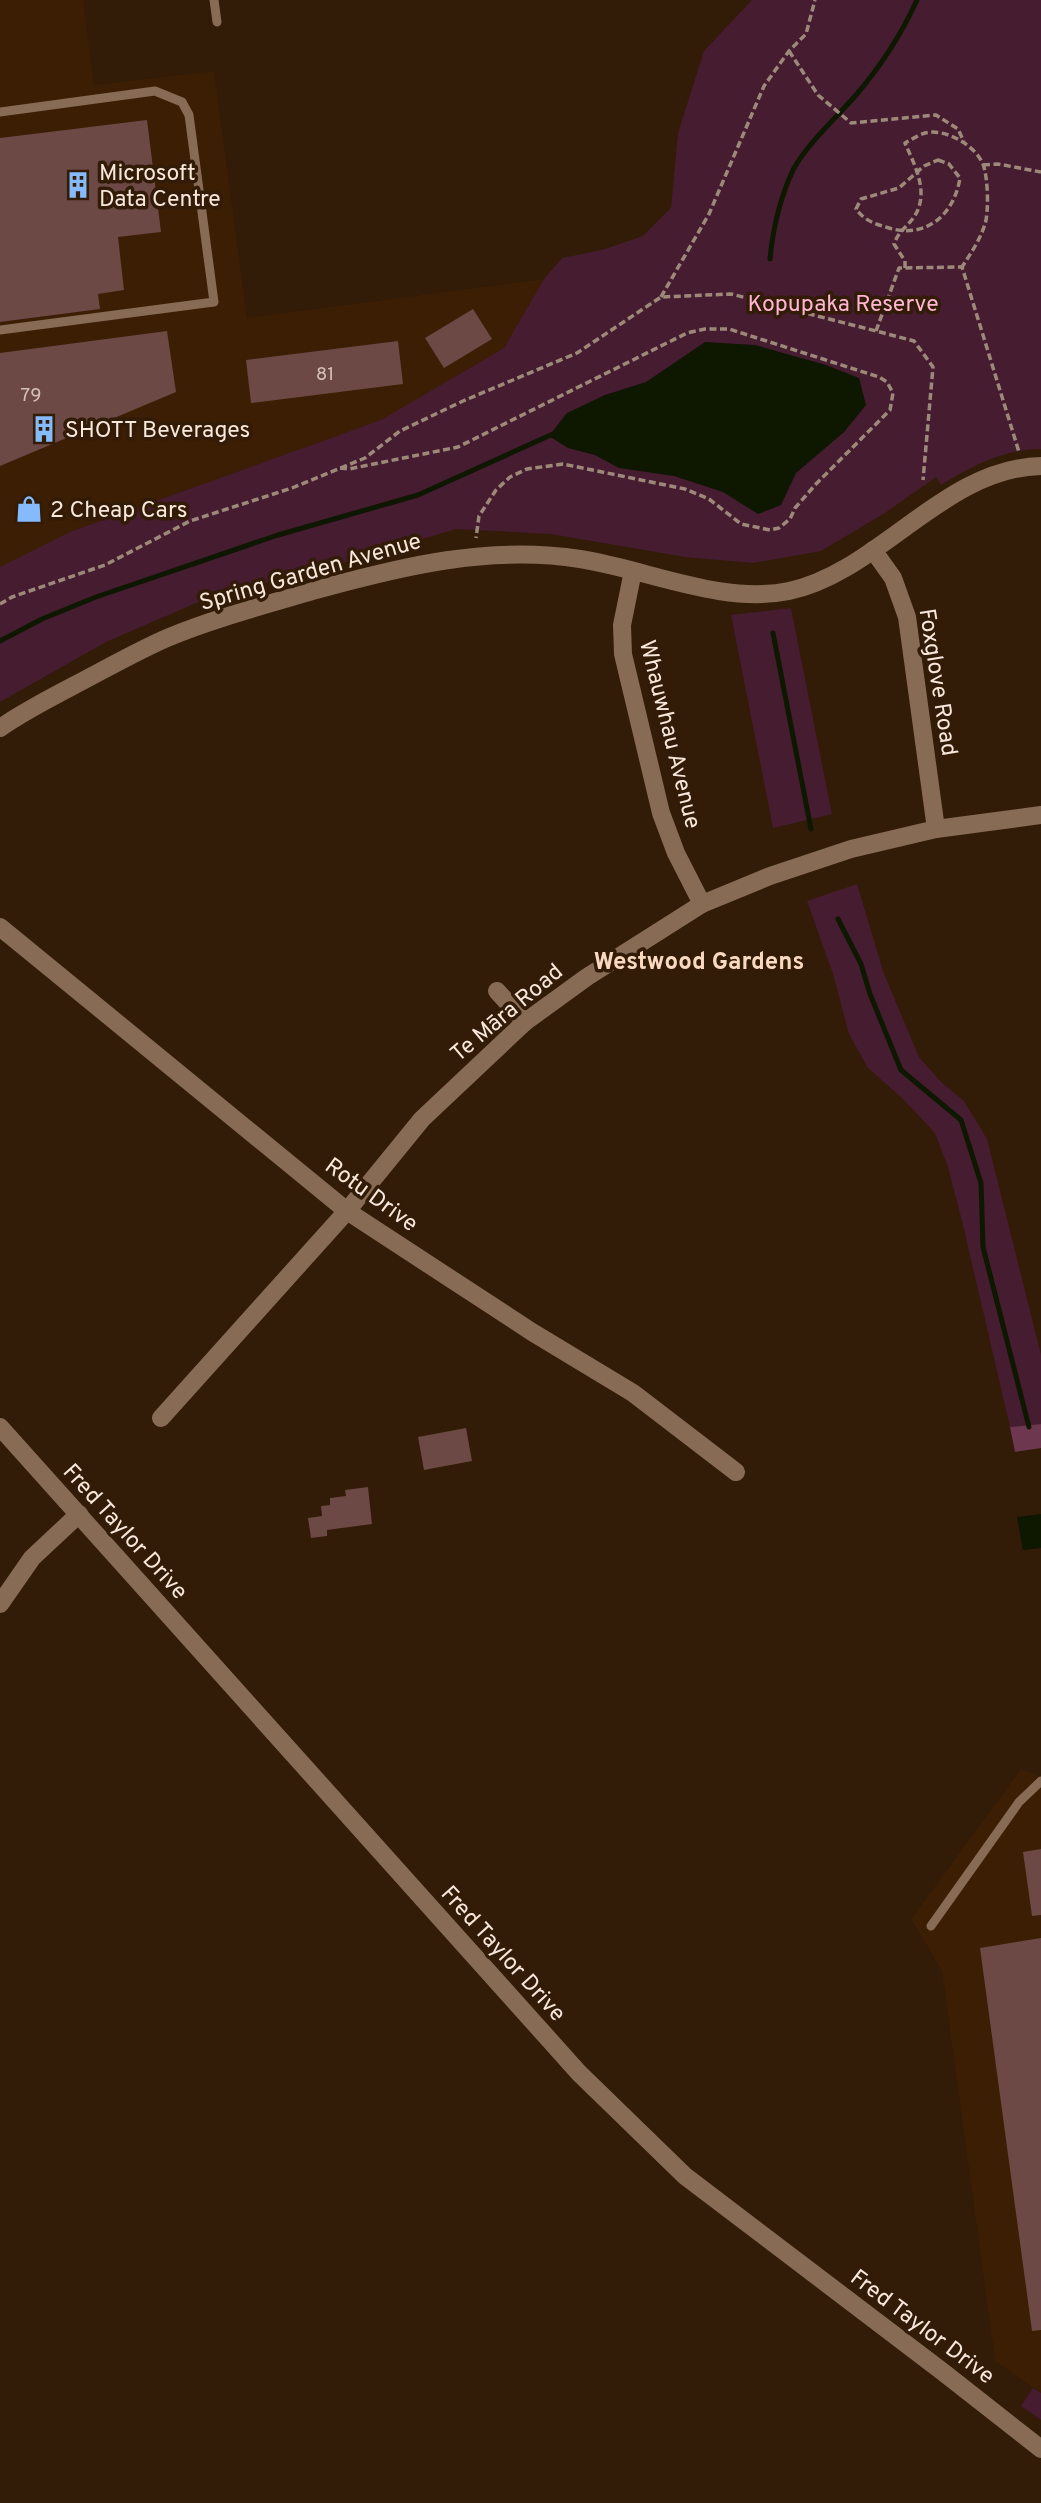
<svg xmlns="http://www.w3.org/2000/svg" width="1041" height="2503" font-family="Overpass,sans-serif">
  <rect width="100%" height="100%" fill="#321b07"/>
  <g fill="#3b1e04">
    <polygon points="0,0 83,0 94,85 214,71 247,318 544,279 504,348 382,420 70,532 0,567"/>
    <polygon points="1021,1769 1041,1777 1041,2393 995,2361 942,1971 911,1919"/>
  </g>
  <g fill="#461c30">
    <path d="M752 0H1041V449C1007 448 969 467 941 485L936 477 885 513 821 551 753 563 685 557 551 534 456 529 342 563 210 597 106 642 0 702V567L70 532 381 420 504 348 544 279 562 258 602 250 643 236 671 208 678 133 704 51Z"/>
    <polygon points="791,608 832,814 773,828 731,615"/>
    <polygon points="857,884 884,974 919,1057 942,1083 964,1101 987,1139 1041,1355 1041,1424 1010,1427 963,1225 948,1167 935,1133 903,1099 868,1068 849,1034 833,974 807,901"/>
    <polygon points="1033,2388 1041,2393 1041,2420 1021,2406"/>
  </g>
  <polygon fill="#6e3750" points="1041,1424 1041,1448 1015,1452 1010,1427"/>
  <g fill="#0e1700">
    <polygon points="705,342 755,345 826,365 859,378 866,405 844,432 796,473 781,505 758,514 723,492 674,476 619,468 595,455 568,448 549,436 567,413 605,395 646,382"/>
    <polygon points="1041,1514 1041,1548 1023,1550 1017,1517"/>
  </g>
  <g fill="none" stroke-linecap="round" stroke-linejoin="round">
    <g stroke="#0e1700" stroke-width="5">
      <path d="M770 259C773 228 780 198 793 170 806 145 837 117 856 95 881 66 901 35 917 0"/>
      <polyline points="773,633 811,829"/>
      <polyline points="0,641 42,619 96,597 278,535 418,495 553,434"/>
      <polyline points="838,919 861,964 870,994 901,1070 961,1120 981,1183 983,1247 1029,1427"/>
    </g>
  </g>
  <g fill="#6c4945">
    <polygon points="147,120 161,232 118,237 124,290 98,294 100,309 0,322 0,138"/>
    <polygon points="473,309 492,339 444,368 425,338"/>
    <polygon points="167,331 176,392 0,466 0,353"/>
    <polygon points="398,341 403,384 251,403 246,360"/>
    <polygon points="466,1428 472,1461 424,1470 418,1437"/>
    <polygon points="368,1487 372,1524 327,1530 327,1536 311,1538 308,1518 322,1516 321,1506 330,1505 330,1498 346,1496 345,1490"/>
    <polygon points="1041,1849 1041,1915 1032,1916 1023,1852"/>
    <polygon points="1041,1938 1041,2330 1032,2331 980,1948"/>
  </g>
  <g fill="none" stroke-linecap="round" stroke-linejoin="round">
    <g stroke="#9d8979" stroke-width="3.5" stroke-dasharray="7 3.5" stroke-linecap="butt">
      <polyline points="789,51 818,95 851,123 936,115 958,129 964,142"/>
      <path d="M938 160 949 164 960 178C954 215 926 239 889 228 875 224 865 221 856 209L861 199 899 188 924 166Z"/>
      <polyline points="983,165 998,164 1041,172"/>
      <path d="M905 268V261L894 244C898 232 907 227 914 217 930 193 915 166 905 143 911 140 918 135 925 133 945 128 975 145 983 164 988 177 989 212 985 224 980 240 971 253 962 267"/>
      <polyline points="661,297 709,214 764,86 789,51 806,34 815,0"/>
      <polyline points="876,331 899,268 962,267 1019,452"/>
      <polyline points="340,468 349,469 458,447 687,333 705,329 729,329 879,377 887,382 893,393 890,410 816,484 795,508 790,519 779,528 770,530 741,524 709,499 685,489 563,464 527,469 510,477 496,490 479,516 476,538"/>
      <polyline points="0,604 12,597 105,565 190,521 292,488 365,458 400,431 463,401 577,353 661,297 731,294 876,331 914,341 933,367 923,480"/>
    </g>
    <g stroke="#876b55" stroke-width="9">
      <polyline points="214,0 217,22"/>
      <polyline points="0,112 155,91 182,102 189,115 214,302 0,330"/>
      <polyline points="931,1926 1019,1802 1041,1781"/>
    </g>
    <g stroke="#876b55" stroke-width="18">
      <polyline points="873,550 893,578 907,617 936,829"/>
      <polyline points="633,571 622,625 623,654 661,813 676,853 702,904"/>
      <path d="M0 728C23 712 48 699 73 686 104 670 135 652 167 638 215 618 266 605 316 590 403 566 490 545 580 559 646 569 722 605 789 591 879 572 944 468 1041 466"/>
      <polyline points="0,927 347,1211 532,1332 633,1393 736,1472"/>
      <polyline points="497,991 525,1022"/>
      <polyline points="161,1418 347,1211 422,1119 525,1022 587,977 702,904 770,876 851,849 936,829 1041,815"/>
      <polyline points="0,1604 32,1558 79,1514"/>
    </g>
    <polyline stroke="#876b55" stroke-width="18" points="0,1427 579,2073 685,2176 943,2372 1041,2449"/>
  </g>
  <defs>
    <symbol id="building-bare" viewBox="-9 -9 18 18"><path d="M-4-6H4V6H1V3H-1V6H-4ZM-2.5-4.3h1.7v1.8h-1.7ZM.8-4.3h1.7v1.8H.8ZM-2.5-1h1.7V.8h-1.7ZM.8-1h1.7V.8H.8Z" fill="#85bbfb" stroke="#321b07" stroke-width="2.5" paint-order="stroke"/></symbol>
    <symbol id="shop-bare" viewBox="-9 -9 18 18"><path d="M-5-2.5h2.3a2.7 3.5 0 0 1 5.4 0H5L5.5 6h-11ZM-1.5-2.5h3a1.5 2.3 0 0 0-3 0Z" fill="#85bbfb" stroke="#321b07" stroke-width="2.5" paint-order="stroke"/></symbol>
  </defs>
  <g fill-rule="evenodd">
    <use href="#building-bare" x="59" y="166" width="38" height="38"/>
    <use href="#building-bare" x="25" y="410" width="38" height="38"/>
    <use href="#shop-bare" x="10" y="490" width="38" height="38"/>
  </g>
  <g text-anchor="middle" stroke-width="7" stroke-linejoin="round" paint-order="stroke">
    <g font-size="19" fill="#d5c0b6">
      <text x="325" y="380">81</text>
      <text x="31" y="401">79</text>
    </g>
    <g font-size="23" fill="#f8e7db" stroke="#321b07" text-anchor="start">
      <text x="99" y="180">Microsoft<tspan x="99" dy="26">Data Centre</tspan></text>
      <text x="65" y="437">SHOTT Beverages</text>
      <text x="50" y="517">2 Cheap Cars</text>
    </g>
    <g font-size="23" fill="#feb6d3" stroke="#321b07">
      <text x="843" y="311">Kopupaka Reserve</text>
    </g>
    <g font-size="23" fill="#f8e7db" stroke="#321b07">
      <text transform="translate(310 571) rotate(-16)" y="8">Spring Garden Avenue</text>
      <text transform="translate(939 682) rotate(81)" y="8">Foxglove Road</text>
      <text transform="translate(671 734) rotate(76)" y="8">Whauwhau Avenue</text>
      <text transform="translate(506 1012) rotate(-40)" y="8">Te Māra Road</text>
      <text transform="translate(372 1194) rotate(36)" y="8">Rotu Drive</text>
      <text transform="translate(126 1531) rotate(48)" y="8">Fred Taylor Drive</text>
      <text transform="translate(504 1953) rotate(48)" y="8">Fred Taylor Drive</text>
      <text transform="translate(923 2326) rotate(37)" y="8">Fred Taylor Drive</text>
    </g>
    <g font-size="24" font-weight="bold" fill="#fad9c1" stroke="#321b07">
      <text x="699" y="969">Westwood Gardens</text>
    </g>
  </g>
</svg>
